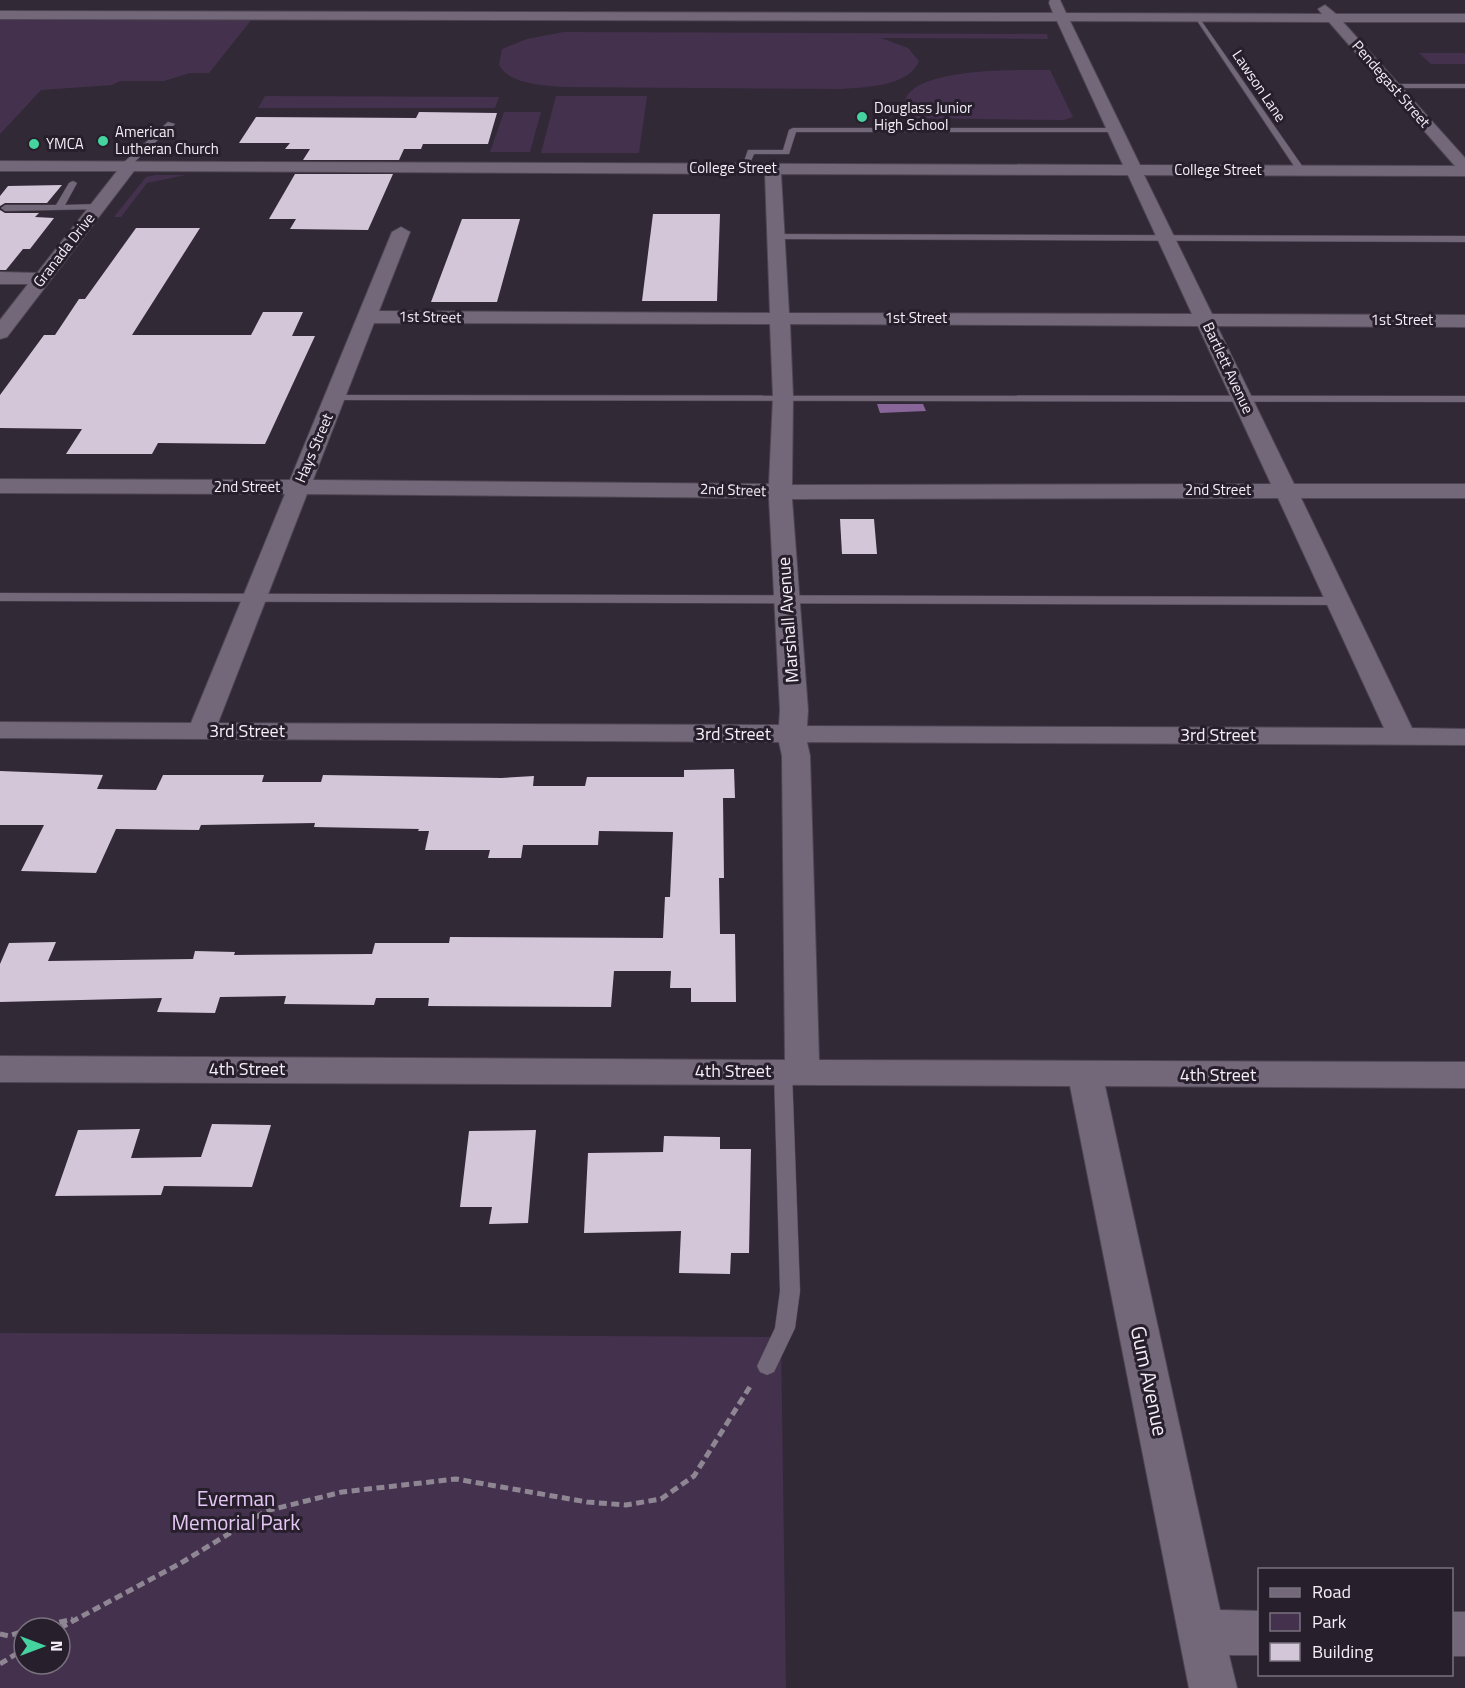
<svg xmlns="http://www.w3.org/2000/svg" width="1465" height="1688" font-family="'Titillium Web',sans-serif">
  <rect width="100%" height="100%" fill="#322937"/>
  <g fill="#44314e" fill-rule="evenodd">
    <polygon points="252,19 209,73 190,73 164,81 120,81 112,85 41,90 0,134 0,20"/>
    <path d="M564 32 1047 34 1048 39 881 38 908 48 919 61C909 87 865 87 841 89L564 87C544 85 510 85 499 65L502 49 527 39Z"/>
    <polygon points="1419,53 1465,53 1465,64 1431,64"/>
    <path d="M1050 70 1073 117 1064 120 907 118C905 110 903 98 910 92 935 68 1017 70 1050 70Z"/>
    <polygon points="265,96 499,97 495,108 258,108"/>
    <polygon points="556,96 647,96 639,153 541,153"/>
    <polygon points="504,112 541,112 530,152 490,152"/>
    <polygon points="155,175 186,175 147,183 121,217 114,217 146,177"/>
    <path d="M0 1333 781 1337 786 1688H0ZM24 1628H60V1664H24Z"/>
  </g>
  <polygon fill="#869" points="877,404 923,404 926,411 880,413"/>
  <g fill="#d2c6d8">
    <polygon points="419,112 497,113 488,144 423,144 421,149 404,149 399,160 303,160 310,149 285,149 290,143 239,143 256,117 416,118"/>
    <polygon points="295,174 393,174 368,230 290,229 296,219 269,219"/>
    <polygon points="62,185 47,203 5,203 0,206 0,196 8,186"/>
    <polygon points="0,210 5,213 39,213 35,217 54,218 30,249 23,249 6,270 0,270"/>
    <polygon points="653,214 720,214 717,301 642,301"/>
    <polygon points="462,219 520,219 497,302 431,302"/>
    <polygon points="136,228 200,228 132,335 251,335 263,312 303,312 292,336 315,336 265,444 158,443 152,454 66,454 82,429 0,428 0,395 44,335 55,335 79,299 85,299"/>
    <polygon points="840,519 874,519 877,554 842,554"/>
    <polygon points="734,769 735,798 723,798 724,878 719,878 720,934 735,934 736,1002 691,1002 691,988 670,988 671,971 614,971 611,1007 428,1006 429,998 376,998 374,1005 284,1004 286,996 220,997 215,1013 157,1012 162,998 0,1002 0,964 9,943 56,942 48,961 193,959 195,951 235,952 234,955 372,954 375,943 449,943 450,937 663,938 665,897 670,897 673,832 599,831 598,845 523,845 521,858 488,858 490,850 425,850 429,831 418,831 419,829 314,827 315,823 201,825 199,830 116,829 96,873 21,871 44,825 0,825 0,771 103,775 97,789 156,790 163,775 264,775 262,782 321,782 323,775 501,778 534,776 533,786 585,786 587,777 684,777 684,770"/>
    <polygon points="212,1124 271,1125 252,1187 164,1186 161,1195 55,1196 78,1130 140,1129 131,1158 201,1157"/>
    <polygon points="536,1130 528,1223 489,1224 492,1207 460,1207 469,1131"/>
    <polygon points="664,1136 720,1137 720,1149 751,1149 749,1253 731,1253 730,1274 679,1273 681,1231 584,1233 588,1153 663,1152"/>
  </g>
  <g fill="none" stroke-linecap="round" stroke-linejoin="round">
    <defs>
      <g id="service">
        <polygon points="1194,16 1198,16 1305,170 1304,172 1298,172"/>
        <polygon points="1388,84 1465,84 1465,88 1391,88"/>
        <polygon points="168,122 175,124 127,169 121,169 121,165"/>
        <polygon points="793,128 1117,128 1121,130 1117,132 796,132 789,154 754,154 747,170 741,170 748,150 783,150 789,130"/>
        <polygon points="73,181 77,183 65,205 98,204 102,207 101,209 5,211 1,208 5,205 56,205 69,183"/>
        <polygon points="772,234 1465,236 1465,242 775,239 772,238"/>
        <polygon points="331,395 1465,396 1465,402 335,400 330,397"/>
        <polygon points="0,593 1338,597 1344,601 1338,605 0,601"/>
        <polygon points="783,1065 789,1067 792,1071 800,1291 795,1328 774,1372 767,1375 760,1372 757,1366 775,1328 780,1291 774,1071 777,1067"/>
      </g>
      <g id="minor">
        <path d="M1050 0H1060L1066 13 1322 14 1318 9 1325 5 1336 14H1465V22H1343L1465 158V176L1144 175 1212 314 1465 315V327L1217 326 1294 484H1465V498H1301L1412 728 1465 729V745L807 742 810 756 819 1060 1465 1062V1088L1105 1086 1220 1610 1260 1611V1655H1229L1237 1688H1189L1070 1086 0 1082V1056L785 1060 782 756 779 742 0 738V722L191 723 285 494 0 493V479L290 480 392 232 401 227 410 232 379 311 770 313 765 174 134 171 7 337 0 339V320L28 284H0V272L37 273 117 171H0V161L1123 165 1057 21 0 19V11L1053 13 1049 3ZM1070 21 1329 22 1455 166 1140 165ZM781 174 1128 175 1192 314 789 313ZM374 323 770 324 773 397 769 484 313 480ZM790 324 1198 326 1271 484 792 485 793 397ZM307 494 769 498 780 710 779 725 218 723ZM1278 498 1384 728 807 726 808 710 792 499Z"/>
        <rect x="1452" y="1612" width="13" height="44"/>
      </g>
    </defs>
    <use href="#service" stroke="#4e4652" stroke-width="1"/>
    <use href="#minor" stroke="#4e4652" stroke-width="2"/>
    <g stroke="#8e8692" stroke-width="5" stroke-dasharray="8 4.5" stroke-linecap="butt">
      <polyline points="35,1628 73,1619"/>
      <polyline points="60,1628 181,1563 266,1511 342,1492 456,1479 587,1502 626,1505 661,1499 694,1476 751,1385"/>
      <polyline points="0,1634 9,1636 24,1631"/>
      <polyline points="0,1664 24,1649"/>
    </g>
    <use href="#service" fill="#736879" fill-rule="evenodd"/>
    <use href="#minor" fill="#736879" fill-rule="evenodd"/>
  </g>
  <g fill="#45d49f" stroke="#281f2d" stroke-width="2">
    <circle cx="862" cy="117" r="6"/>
    <circle cx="103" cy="141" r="6"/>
    <circle cx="34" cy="144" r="6"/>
  </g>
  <g text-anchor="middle" stroke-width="6" stroke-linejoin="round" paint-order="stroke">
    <g font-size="15" fill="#f4eef7" stroke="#281f2d">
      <text transform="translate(1391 84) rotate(49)" y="5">Pendegast Street</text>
      <text transform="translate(1259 86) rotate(56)" y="5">Lawson Lane</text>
      <text x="733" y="173">College Street</text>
      <text x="1218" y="175">College Street</text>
      <text transform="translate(64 250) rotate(-52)" y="5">Granada Drive</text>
      <text transform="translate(430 317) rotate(1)" y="5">1st Street</text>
      <text x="916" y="323">1st Street</text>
      <text x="1402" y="325">1st Street</text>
      <text transform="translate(1228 368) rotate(65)" y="5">Bartlett Avenue</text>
      <text transform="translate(314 448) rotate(-67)" y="5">Hays Street</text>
      <text x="247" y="492">2nd Street</text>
      <text transform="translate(733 490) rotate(2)" y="5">2nd Street</text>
      <text x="1218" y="495">2nd Street</text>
    </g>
    <g font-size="15" fill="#f4eef7" stroke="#281f2d" text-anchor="start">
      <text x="874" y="113">Douglass Junior<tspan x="874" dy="17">High School</tspan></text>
      <text x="115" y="137">American<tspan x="115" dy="17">Lutheran Church</tspan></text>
      <text x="46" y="149">YMCA</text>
    </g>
    <g font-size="18" fill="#f4eef7" stroke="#281f2d">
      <text transform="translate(788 620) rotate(-94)" y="6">Marshall Avenue</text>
      <text x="247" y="737">3rd Street</text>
      <text x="733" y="740">3rd Street</text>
      <text x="1218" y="741">3rd Street</text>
      <text x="247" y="1075">4th Street</text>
      <text x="733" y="1077">4th Street</text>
      <text x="1218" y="1081">4th Street</text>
    </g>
    <g font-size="21" fill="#f4eef7" stroke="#281f2d">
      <text transform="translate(1149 1381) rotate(78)" y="7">Gum Avenue</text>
    </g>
    <g font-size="21" fill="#e5c7f5" stroke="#281f2d">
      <text x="236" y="1506">Everman<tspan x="236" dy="24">Memorial Park</tspan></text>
    </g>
  </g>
  <rect x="1258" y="1568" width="195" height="108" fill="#281f2d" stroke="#7a727e" stroke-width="1.5"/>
  <rect x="1270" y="1588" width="30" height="9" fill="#736879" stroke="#7a727e" stroke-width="1.5"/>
  <text x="1312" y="1598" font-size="18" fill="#f4eef7">Road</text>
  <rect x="1270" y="1613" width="30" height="18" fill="#44314e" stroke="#7a727e" stroke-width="1.5"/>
  <text x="1312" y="1628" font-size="18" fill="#f4eef7">Park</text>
  <rect x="1270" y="1643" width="30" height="18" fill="#d2c6d8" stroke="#7a727e" stroke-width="1.5"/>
  <text x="1312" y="1658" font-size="18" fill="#f4eef7">Building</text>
  <g transform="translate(42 1646) rotate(90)"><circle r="28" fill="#281f2d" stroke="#7a727e" stroke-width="1.5"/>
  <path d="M0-4.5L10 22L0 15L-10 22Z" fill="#45d49f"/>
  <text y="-9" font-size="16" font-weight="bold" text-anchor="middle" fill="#f4eef7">N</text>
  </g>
</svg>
